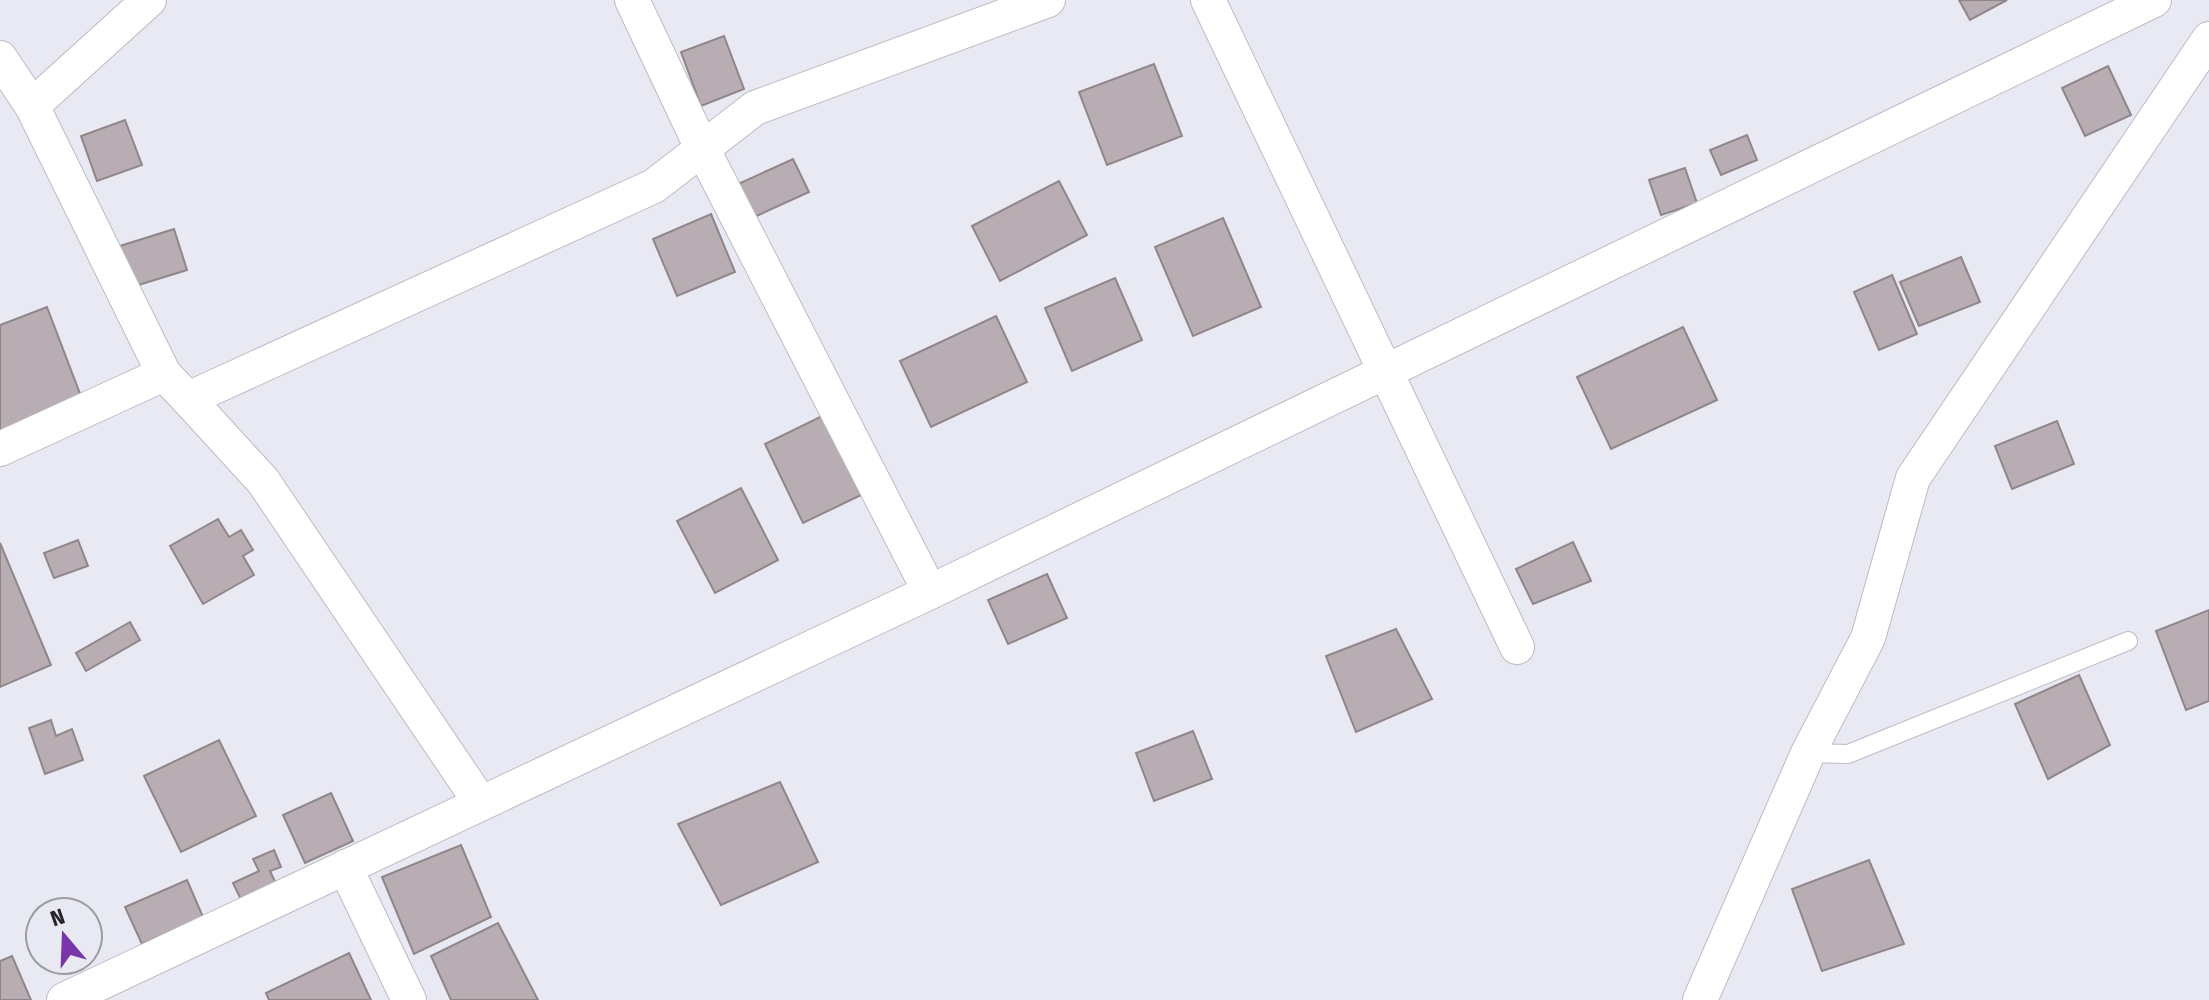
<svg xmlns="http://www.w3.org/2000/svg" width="2209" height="1000" font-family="'Fira Sans Condensed',sans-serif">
  <rect width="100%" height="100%" fill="#e9e9f3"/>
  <g fill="#b8adb2" stroke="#90868a" stroke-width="2">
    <polygon points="1959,0 2007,0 1970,20"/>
    <polygon points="724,36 744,89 701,106 681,52"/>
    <polygon points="1154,64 1182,136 1107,165 1079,92"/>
    <polygon points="2108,66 2131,115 2085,136 2062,88"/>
    <polygon points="125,120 142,165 97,181 81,136"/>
    <polygon points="1747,135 1757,160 1721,175 1710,150"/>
    <polygon points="793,159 809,192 752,218 736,185"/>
    <polygon points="1685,168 1697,203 1661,215 1649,180"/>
    <polygon points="1059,181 1087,235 1000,281 972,226"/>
    <polygon points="711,214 735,272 677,296 653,239"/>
    <polygon points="1223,218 1261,307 1193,336 1155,247"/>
    <polygon points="174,229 187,270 132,287 120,246"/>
    <polygon points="1961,257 1980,302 1919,326 1900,282"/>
    <polygon points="1892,275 1917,334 1879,350 1854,292"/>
    <polygon points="1115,278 1142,340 1072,371 1045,308"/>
    <polygon points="47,307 82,399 0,431 0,325"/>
    <polygon points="996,316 1027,382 931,427 900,361"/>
    <polygon points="1683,327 1717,400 1611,449 1577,377"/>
    <polygon points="822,416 861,495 803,523 765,444"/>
    <polygon points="2057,421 2074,464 2012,489 1995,446"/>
    <polygon points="741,488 778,560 715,593 677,521"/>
    <polygon points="218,519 229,537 241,530 253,550 243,556 254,575 203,604 170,546"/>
    <polygon points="78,540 88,566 54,578 44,553"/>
    <polygon points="1573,542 1591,581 1533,604 1516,569"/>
    <polygon points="0,543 51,665 0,687"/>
    <polygon points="1047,574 1067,618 1008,644 988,600"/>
    <polygon points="2209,610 2209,701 2186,710 2156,631"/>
    <polygon points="130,622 140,640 86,671 76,653"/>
    <polygon points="1396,629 1432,699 1356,732 1326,656"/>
    <polygon points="2079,675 2110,745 2048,779 2015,704"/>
    <polygon points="51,720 56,736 72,729 83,760 45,774 29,728"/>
    <polygon points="1193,731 1212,779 1154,801 1136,753"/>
    <polygon points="219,740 256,816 181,852 144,776"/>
    <polygon points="780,782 818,862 721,905 678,824"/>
    <polygon points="331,793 353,841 305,863 283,815"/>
    <polygon points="461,845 491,917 414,954 382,877"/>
    <polygon points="274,850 281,867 270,871 278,888 243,904 233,883 259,871 253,859"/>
    <polygon points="1869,860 1904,944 1822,971 1792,889"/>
    <polygon points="187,880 203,917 142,944 125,907"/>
    <polygon points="498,923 538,1000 451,1000 431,956"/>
    <polygon points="349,953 371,1000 269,1000 266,993"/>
    <polygon points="12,956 31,1000 0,1000 0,961"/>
  </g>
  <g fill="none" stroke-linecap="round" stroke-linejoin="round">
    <defs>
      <polyline id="lane" points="1808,753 1848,754 2128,641"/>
      <g id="street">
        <polyline points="149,0 32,106 164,374"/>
        <polyline points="632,0 701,146 930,592"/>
        <polyline points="1208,0 1517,647"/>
        <polyline points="0,58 32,106"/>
        <polyline points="188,399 263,481 480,802"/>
        <polyline points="0,449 164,374 188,399 654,186 755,108 1048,0"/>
        <polyline points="345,867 409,1000"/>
        <polyline points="64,1000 930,592 2154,0"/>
        <polyline points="1700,1000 1808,753 1868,638 1913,478 2209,39"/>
      </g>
    </defs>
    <use href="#lane" stroke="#bbbcc6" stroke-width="20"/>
    <use href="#street" stroke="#bbbcc6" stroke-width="36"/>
    <use href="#lane" stroke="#fff" stroke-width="18"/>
    <use href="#street" stroke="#fff" stroke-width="34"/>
  </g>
  <g transform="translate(64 936) rotate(341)"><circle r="38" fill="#e9e9f3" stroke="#9b9ba2" stroke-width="2"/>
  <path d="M0-6L14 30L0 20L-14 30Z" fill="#7836aa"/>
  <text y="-12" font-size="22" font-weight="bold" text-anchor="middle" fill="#252529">N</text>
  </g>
</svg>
